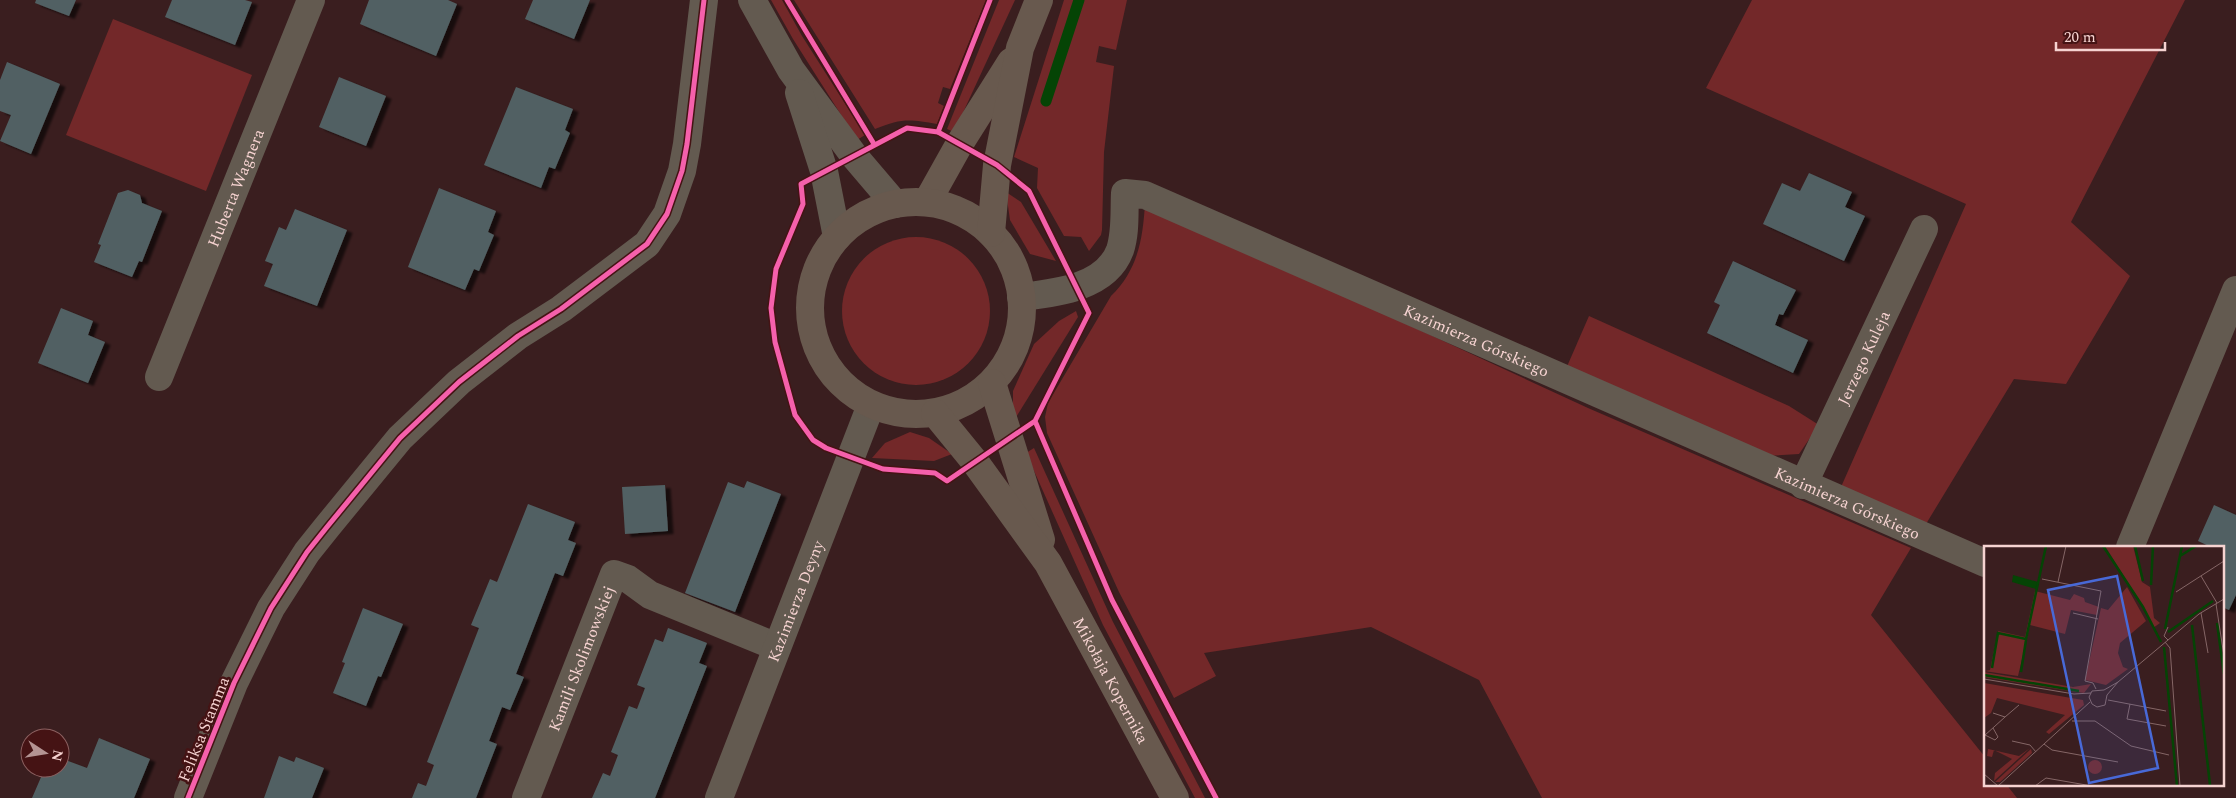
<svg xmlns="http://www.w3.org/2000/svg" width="2236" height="798" font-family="Spectral,serif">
  <defs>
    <filter id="shadow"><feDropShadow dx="5.5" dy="3" stdDeviation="1" flood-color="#0009"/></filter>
  </defs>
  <rect width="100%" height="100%" fill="#3a1e1f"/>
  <g fill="#732829">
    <polygon points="771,0 782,0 802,36 865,135 857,140 793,39"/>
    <path d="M794 0H986L950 89 943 87 938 103 944 106 937 124C910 119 901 118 875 129Z"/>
    <polygon points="999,0 1015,0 954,132 947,129"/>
    <polygon points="1064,0 1127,0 1116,50 1099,46 1096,62 1114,66 1104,152 1102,230 1101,235 1089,251 1081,237 1064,236 1037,188 1038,168 1014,157"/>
    <polygon points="1752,0 2185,0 2071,222 2130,276 2066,384 2014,379 1926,524 1841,487 1966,204 1706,88"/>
    <polygon points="113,19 252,75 206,191 66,135"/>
    <polygon points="1006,192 1021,202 1056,261 1030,254 1010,220"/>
    <path d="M1145 203 1588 408 1911 548 1871 615 1985 757V784H2006L2017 798H1542L1479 680 1371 627 1204 653 1216 676 1174 698 1119 592 1047 433 1045 417 1048 403 1111 296C1138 270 1143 238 1145 203Z"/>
    <circle cx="916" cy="311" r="74"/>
    <polygon points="1076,311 1078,317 1013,422 1013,391 1034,344 1059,321"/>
    <polygon points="1589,316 1789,406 1819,425 1799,454 1766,456 1565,371"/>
    <polygon points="910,432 929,438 952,454 934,461 872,458 885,443"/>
    <polygon points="1034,448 1113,622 1205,798 1195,798 1103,625 1026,453"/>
  </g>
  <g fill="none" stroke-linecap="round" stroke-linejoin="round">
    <polyline stroke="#054405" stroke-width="11" points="1046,101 1079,0"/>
  </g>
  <g fill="#516163" filter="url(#shadow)">
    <polygon points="36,0 76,0 69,16 35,3"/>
    <polygon points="172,0 245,0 252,2 235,45 165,17"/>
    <polygon points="369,0 448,0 457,4 436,56 360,24"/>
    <polygon points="533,0 590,0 574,39 525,19"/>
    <polygon points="7,62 60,84 31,154 0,141 11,115 0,111 0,80"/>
    <polygon points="339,77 386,96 366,146 319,127"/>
    <polygon points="516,87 573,109 565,130 570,133 555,169 549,167 541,188 484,165"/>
    <polygon points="1809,173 1852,192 1845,207 1865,216 1844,261 1763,224 1782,183 1800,191"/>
    <polygon points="439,188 496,211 488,232 494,235 479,271 474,269 465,290 408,267"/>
    <polygon points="128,190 140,195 142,203 162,211 142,262 139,261 132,277 94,262 101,245 98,244 118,193"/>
    <polygon points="295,209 347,230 317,306 264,286 273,264 265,261 279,227 286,230"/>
    <polygon points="1733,261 1796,290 1783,315 1779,314 1775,325 1808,340 1793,373 1707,333 1720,305 1714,302"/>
    <polygon points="61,308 93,321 88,335 105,342 88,383 38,363"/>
    <polygon points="747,481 781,494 735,612 685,593 728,482 744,488"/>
    <polygon points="665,485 668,531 625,534 622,487"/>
    <polygon points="528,504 575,522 568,540 576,543 563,576 555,573 516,674 524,677 510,710 502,707 489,741 497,744 476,798 412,798 418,783 426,786 434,765 427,762 479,628 471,625 490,579 497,582"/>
    <polygon points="2214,505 2236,515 2236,595 2229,610 2222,607 2222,547 2211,547 2198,541"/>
    <polygon points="363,608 403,624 381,677 378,676 366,706 333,693 345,663 342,662"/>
    <polygon points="668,628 707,643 699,663 707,666 655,798 592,798 603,773 610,776 618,755 611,752 629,706 637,709 645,688 637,685 655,639 663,642"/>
    <polygon points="99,738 150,759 134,798 32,798 45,768 60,768 60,758 87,768"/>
    <polygon points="279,756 294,762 296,757 324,768 312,798 264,798"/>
  </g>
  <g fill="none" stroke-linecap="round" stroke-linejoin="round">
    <g stroke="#635a50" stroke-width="28">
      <polyline points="752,0 791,70 855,157 895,204"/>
      <polyline points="799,93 824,171 837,237"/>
      <path id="s1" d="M1021 297C1055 293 1106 288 1120 250 1126 232 1124 212 1125 193L1145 195 1985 563"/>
      <path id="s2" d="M159 377 311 0"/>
      <path id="s3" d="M1803 485 1924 229"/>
      <polyline points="2130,547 2236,290"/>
      <polyline points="188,798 234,683 271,608 307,552 327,527 400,438 459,382 518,336 561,309 647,244 667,214 682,171 687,144 704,0"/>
      <path id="s4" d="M526 798 614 574 628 579 650 595 777 647"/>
      <path id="s5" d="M719 798 871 405"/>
    </g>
    <g stroke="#68594e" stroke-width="28">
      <polyline points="927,202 960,143 1011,62"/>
      <circle cx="916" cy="308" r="106"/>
      <polyline points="991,233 997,165 1020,48 1039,0"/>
      <polyline points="992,383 1041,540"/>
      <path id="s6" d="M935 413 975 462 1048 563 1175 798"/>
    </g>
    <defs>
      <g id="cycleway">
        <polyline points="787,0 874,144"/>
        <polyline points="938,132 990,0"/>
        <polyline points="1035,421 947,481 935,473 883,469 826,448 813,440 795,415 775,342 771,308 776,269 803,204 801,184 907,128 938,132 997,165 1029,191 1089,313 1035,421 1112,600 1216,798"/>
        <polyline points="188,798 234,683 271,608 307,552 327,527 400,438 459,382 518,336 561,309 647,244 667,214 682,171 687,144 704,0"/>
      </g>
    </defs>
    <use href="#cycleway" stroke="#451314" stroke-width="8"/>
    <use href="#cycleway" stroke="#f560ab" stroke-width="5"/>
  </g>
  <g text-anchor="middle" stroke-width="5" stroke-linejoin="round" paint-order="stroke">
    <g font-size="16" fill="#f6d3d1" stroke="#451314">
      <text dy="6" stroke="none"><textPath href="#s2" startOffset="204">Huberta Wagnera</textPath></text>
      <text dy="6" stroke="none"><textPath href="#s1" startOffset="555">Kazimierza Górskiego</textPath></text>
      <text dy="6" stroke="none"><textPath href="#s3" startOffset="141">Jerzego Kuleja</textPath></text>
      <text dy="6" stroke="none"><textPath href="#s1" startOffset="960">Kazimierza Górskiego</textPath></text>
      <text dy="6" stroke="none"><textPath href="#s5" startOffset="211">Kazimierza Deyny</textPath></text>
      <text dy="6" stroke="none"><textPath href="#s4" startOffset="150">Kamili Skolimowskiej</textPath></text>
      <text dy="6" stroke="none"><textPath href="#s6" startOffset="321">Mikołaja Kopernika</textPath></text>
      <text transform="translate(203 729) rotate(-68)" y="6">Feliksa Stamma</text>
    </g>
  </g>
  <g transform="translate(1984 546)">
    <rect width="240" height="240" fill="#3a1e1f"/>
    <path d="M121 0H149L158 36 166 41 170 72 176 77 169 82 160 62ZM143 41 162 75 136 97 134 107 139 121 144 123 122 139 101 134 117 62 124 64ZM51 45 86 54 90 48 100 52 101 56 115 61 113 69 87 64 81 88 46 79 34 130 0 125 6 124 14 85 41 91ZM0 126 89 141 107 138 100 147 86 145 0 131ZM0 137 99 154 100 159 65 188 62 186 81 169 13 152 7 167 0 172ZM0 202 35 210 46 202 10 235 11 227 28 213 10 204 8 211 3 210 4 203ZM47 203 48 207 16 236H11ZM104 221a7 7 0 1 1 14 0a7 7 0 1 1-14 0Z" fill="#732829"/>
    <path d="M29 29 54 36 52 43 28 36Z" fill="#054405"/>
    <path fill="none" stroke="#054405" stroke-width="2.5" d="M119 0 159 61 177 96M151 0 159 35M196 10 212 0M167 39 169 0M233 77 240 128M208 79 226 239M181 83 198 0M184 86 229 55M180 101 193 240M8 122 14 87 42 93 62 0M37 126 42 94M0 129 95 145"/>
    <path fill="none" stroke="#856666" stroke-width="1" d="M217 30 233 57M58 33 117 45 101 135 109 137 112 143M74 36 82 0M192 46 240 15M232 58 240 110M89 67 114 73M217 67 224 107M184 94 180 90 184 81M181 96 186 102 196 240M0 133 90 148 107 147M134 136 120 144 108 145 105 151 108 158 113 161 121 159 123 149 134 136 215 68 240 53M124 154 182 165M146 158 143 173 182 180M21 171 35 159M88 175H111L147 200 185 209M1 189 11 194 14 191 9 182M0 190 21 171 9 167M28 195 46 199 52 206M60 198 68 204 134 216M0 228 14 240M14 240 106 156M51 240 62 232 108 240"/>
    <path fill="#4869d7" fill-opacity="0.15" stroke="#4869d7" stroke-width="2.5" d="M133 30 174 222 105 237 64 44Z"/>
    <rect width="240" height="240" fill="none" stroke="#f6d3d1" stroke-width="2.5"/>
  </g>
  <g transform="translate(45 753) rotate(102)"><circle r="24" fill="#451314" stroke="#8c6060"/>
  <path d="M0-4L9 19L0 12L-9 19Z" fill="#b49493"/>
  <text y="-8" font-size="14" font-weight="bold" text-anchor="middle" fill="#f6d3d1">N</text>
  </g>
  <path d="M2056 42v8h109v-8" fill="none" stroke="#f6d3d1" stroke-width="2.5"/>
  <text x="2064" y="42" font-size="15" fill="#f6d3d1" stroke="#451314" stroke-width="4" paint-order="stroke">20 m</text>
</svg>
